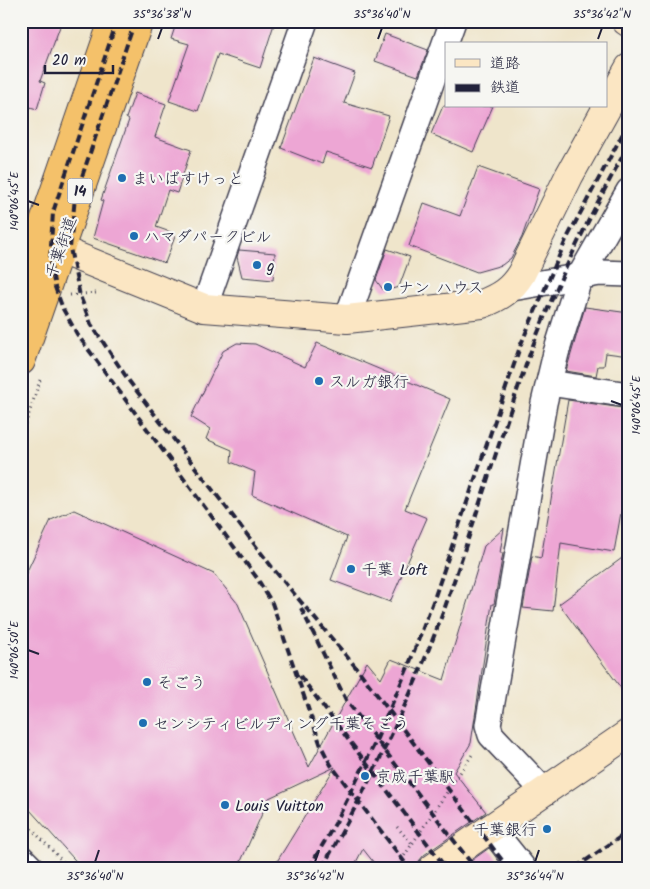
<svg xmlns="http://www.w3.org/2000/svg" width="650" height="889" font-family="Kalam,'Klee One',sans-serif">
  <rect width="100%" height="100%" fill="#f6f6f2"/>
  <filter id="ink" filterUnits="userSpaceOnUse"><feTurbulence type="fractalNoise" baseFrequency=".02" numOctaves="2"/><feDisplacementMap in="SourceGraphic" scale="10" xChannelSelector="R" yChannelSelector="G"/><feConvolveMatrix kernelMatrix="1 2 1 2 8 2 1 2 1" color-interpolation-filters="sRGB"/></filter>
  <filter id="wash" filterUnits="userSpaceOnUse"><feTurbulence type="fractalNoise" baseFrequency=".0096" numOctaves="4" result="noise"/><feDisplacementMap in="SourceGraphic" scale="20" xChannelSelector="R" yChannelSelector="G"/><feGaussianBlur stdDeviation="1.12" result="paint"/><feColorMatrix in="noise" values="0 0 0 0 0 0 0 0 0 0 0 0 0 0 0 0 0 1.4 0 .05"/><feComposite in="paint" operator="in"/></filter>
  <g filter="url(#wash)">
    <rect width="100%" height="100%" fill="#efe5cb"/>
    <g id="blocks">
      <g fill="#eda6d4">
        <polygon points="21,21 62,21 40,81 45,83 37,109 30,107 23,125 21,125"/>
        <polygon points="177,21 275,21 260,68 218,54 198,111 169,101 189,44 171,39"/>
        <polygon points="385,34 428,50 418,76 375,61"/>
        <polygon points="314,58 355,73 344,103 389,116 372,167 326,152 322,164 281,148"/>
        <polygon points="135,93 166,104 155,137 191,150 177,193 168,190 156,227 176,234 165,263 93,238 103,201 101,200 129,120 126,118"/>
        <polygon points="443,106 493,106 473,152 431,134"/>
        <polygon points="478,167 539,189 522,237 511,258 502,265 477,272 409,246 424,203 460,216"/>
        <polygon points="387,249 410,257 399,287 384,291 376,280"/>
        <polygon points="239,250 275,253 273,280 242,277 237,257"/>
        <polygon points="585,307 629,313 629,356 606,353 604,366 598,366 596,376 566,371"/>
        <polygon points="237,343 255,344 305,367 317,343 450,399 405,509 427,518 390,602 331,580 347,537 252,495 255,472 231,462 232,450 206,439 210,429 191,417 223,351"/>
        <polygon points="568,400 629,409 629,468 614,552 561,543 553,611 523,608 532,556 541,558"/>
        <polygon points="74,510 214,574 238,604 309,767 367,662 381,679 391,659 444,680 484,546 504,528 500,553 503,553 494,604 492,604 471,743 454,772 486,812 424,855 419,861 418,868 378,868 363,849 353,868 273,868 335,767 269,798 238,868 82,868 21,800 21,584 51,520"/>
        <polygon points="629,553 629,699 559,604"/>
        <polygon points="489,848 504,868 461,868"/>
      </g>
    </g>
  </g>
  <g filter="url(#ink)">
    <use href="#blocks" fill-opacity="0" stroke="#413f51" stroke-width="1"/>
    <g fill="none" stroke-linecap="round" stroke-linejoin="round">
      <defs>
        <g id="street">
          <polyline points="512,288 600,273 629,274"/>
          <polyline points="204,308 305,21"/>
          <polyline points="347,319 453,21"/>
          <polyline points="549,383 629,395"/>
          <polyline points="545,792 491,735 488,725 544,403 556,353 580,276 629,191"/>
          <polyline points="490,827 523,868"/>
          <polyline points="21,858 31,868"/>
        </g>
        <g id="secondary">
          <polyline points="626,21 629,23"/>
          <path d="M21 234 204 308 347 319 482 304C500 297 511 290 521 274L569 176 629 68"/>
          <polyline points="433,868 629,733"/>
        </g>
        <g id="highway">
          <polyline points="21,289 113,21"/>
          <polyline points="21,361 139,21"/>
        </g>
      </defs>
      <use href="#street" stroke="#413f51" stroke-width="28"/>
      <use href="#secondary" stroke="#413f51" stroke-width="30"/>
      <use href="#highway" stroke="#413f51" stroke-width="30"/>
      <g stroke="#413f51" stroke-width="3" stroke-dasharray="1 4" stroke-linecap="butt">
        <polyline points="70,295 96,293"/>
        <polyline points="21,438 41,377"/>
        <polyline points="21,818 69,868"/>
        <polyline points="397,827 412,844"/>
        <polyline points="396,868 474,752"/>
      </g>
      <use href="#street" stroke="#fff" stroke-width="25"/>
      <use href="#secondary" stroke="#fbe6c3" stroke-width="28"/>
      <use href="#highway" stroke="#f4c16a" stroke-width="28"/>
      <g stroke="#22223b" stroke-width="4" stroke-dasharray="8 4" stroke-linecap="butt">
        <polyline points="117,21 53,212 50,262 55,287 63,309 77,334 257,578 272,603 321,746 331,765 409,868"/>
        <polyline points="135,21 75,197 70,248 80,296 91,324 129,381 275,571 359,671 508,868"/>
        <polyline points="301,608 346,700 475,868"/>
        <polyline points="300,676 446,868"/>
        <polyline points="309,868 336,822 375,743 408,667 434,599 521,344 566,240 629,122"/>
        <path d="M322 868C369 785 412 697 445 607 475 521 501 434 532 348 558 280 593 208 629 145"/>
        <polyline points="575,868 629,831"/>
      </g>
    </g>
  </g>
  <path fill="none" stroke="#22223b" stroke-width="2" d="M158 39 162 28M378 39 382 28M598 39 602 28M28 201 39 205M611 401 622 405M28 650 39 654M95 862 99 850M315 862 319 850M535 862 539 850"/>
  <g fill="#1f6fb2" stroke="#f6f6f2" stroke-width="2">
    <circle cx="122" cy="178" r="5"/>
    <circle cx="134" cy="236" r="5"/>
    <circle cx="257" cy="265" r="5"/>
    <circle cx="388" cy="287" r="5"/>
    <circle cx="319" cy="381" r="5"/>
    <circle cx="351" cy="569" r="5"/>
    <circle cx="147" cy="682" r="5"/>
    <circle cx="143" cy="723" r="5"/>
    <circle cx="365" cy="776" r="5"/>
    <circle cx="225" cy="805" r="5"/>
    <circle cx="547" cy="829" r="5"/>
  </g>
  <g text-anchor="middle" stroke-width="4.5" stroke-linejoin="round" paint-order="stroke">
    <rect fill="#f6f6f2" stroke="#626272" stroke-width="1" x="67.5" y="178.5" width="25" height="25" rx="4"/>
    <g font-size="15" font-weight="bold" fill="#22223b">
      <text x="80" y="196">14</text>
    </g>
    <g font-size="16" fill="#22223b" stroke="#f6f6f2" text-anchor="start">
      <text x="132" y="184">まいばすけっと</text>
      <text x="144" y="242">ハマダパークビル</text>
      <text x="267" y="271">g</text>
      <text x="398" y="293">ナン ハウス</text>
      <text x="329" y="387">スルガ銀行</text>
      <text x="361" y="575">千葉 Loft</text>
      <text x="157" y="688">そごう</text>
      <text x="153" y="729">センシティビルディング千葉そごう</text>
      <text x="375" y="782">京成千葉駅</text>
      <text x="235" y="811">Louis Vuitton</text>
      <text x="537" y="835" text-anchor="end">千葉銀行</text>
    </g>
    <g font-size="16" fill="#22223b" stroke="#f6f6f2">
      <text transform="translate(60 247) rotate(-71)" y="6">千葉街道</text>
    </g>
  </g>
  <rect width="650" height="889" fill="none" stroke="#f6f6f2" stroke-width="55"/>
  <rect x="445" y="42" width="162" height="65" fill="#f6f6f2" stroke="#a1a1a9"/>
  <rect x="455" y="59" width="25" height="8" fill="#fbe6c3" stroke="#a1a1a9"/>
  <text x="490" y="68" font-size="15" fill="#22223b">道路</text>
  <rect x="455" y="84" width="25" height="8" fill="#22223b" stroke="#a1a1a9"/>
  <text x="490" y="92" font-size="15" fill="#22223b">鉄道</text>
  <path d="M45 65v8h68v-8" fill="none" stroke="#22223b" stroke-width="2.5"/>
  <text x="52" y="65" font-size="15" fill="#22223b" stroke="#f6f6f2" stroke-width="4" paint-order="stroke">20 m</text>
  <rect x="28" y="28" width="594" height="834" fill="none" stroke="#22223b" stroke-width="2"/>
  <g font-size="12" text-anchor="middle" fill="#22223b">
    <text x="162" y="18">35°36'38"N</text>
    <text x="382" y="18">35°36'40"N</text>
    <text x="602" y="18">35°36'42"N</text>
    <text transform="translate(14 201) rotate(-90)" y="4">140°06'45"E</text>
    <text transform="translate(636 405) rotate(-90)" y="4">140°06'45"E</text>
    <text transform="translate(14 650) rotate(-90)" y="4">140°06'50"E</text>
    <text x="95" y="880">35°36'40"N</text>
    <text x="315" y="880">35°36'42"N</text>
    <text x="535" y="880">35°36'44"N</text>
  </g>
</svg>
